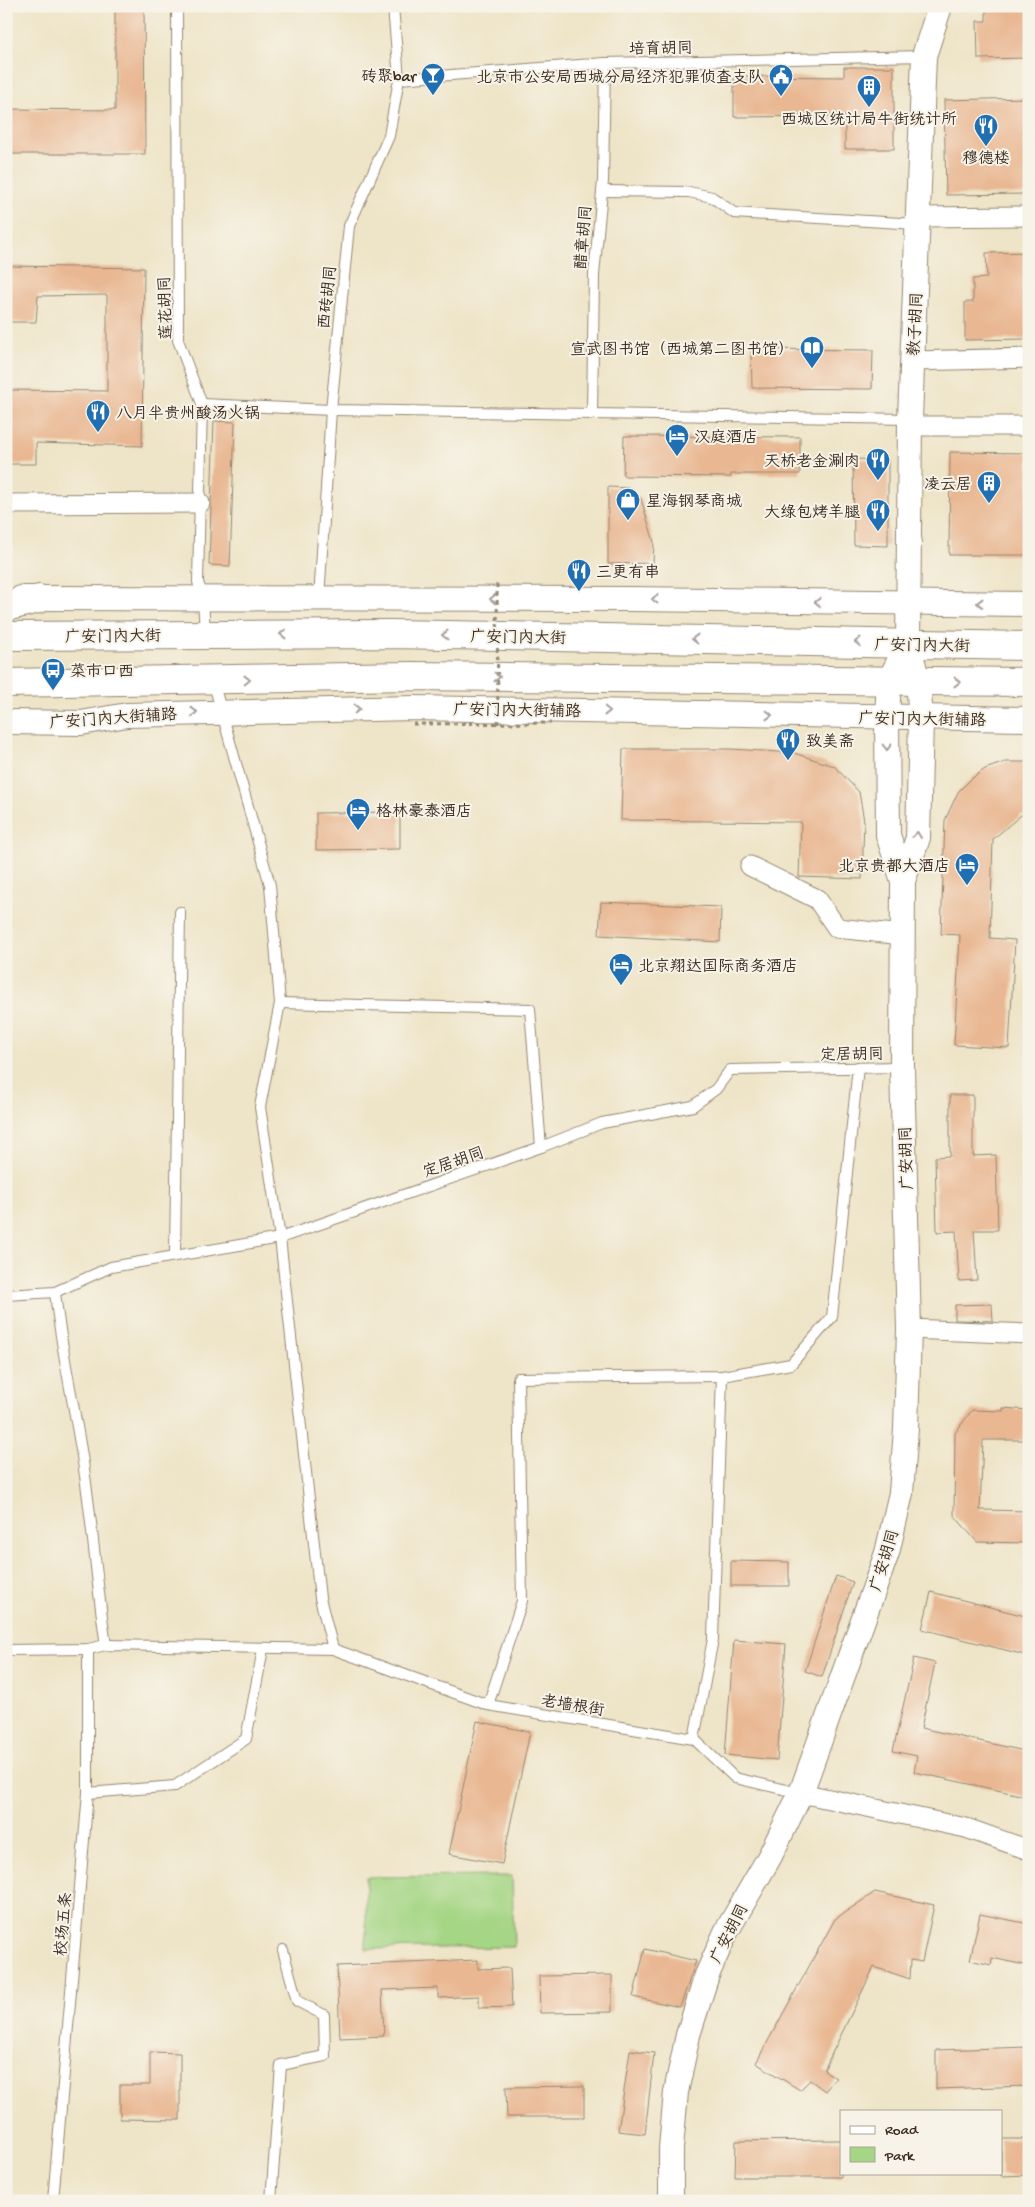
<svg xmlns="http://www.w3.org/2000/svg" width="1035" height="2207" font-family="'Gochi Hand','LXGW WenKai TC',sans-serif">
  <rect width="100%" height="100%" fill="#f7f3e8"/>
  <filter id="ink" filterUnits="userSpaceOnUse"><feTurbulence type="fractalNoise" baseFrequency=".02" numOctaves="2"/><feDisplacementMap in="SourceGraphic" scale="10" xChannelSelector="R" yChannelSelector="G"/><feConvolveMatrix kernelMatrix="1 2 1 2 8 2 1 2 1" color-interpolation-filters="sRGB"/></filter>
  <filter id="wash" filterUnits="userSpaceOnUse"><feTurbulence type="fractalNoise" baseFrequency=".0096" numOctaves="4" result="noise"/><feDisplacementMap in="SourceGraphic" scale="20" xChannelSelector="R" yChannelSelector="G"/><feGaussianBlur stdDeviation="1.12" result="paint"/><feColorMatrix in="noise" values="0 0 0 0 0 0 0 0 0 0 0 0 0 0 0 0 0 1.4 0 .05"/><feComposite in="paint" operator="in"/></filter>
  <g filter="url(#wash)">
    <rect width="100%" height="100%" fill="#eee4c7"/>
    <polygon fill="#a5d685" stroke="#708052" points="512,1876 514,1947 366,1949 366,1877"/>
    <g id="blocks">
      <g fill="#e9b792">
        <polygon points="115,6 144,6 145,154 6,154 6,109 115,110"/>
        <polygon points="986,6 1029,6 1029,58 978,59 977,21 986,21"/>
        <polygon points="844,67 894,67 894,149 845,149 845,116 734,117 734,76 844,77"/>
        <polygon points="1027,98 1029,194 946,195 944,100"/>
        <polygon points="1029,252 1029,339 965,340 965,302 973,302 973,279 987,278 986,253"/>
        <polygon points="6,266 144,268 142,446 36,443 36,464 6,464 6,390 107,391 107,295 38,296 36,322 6,322"/>
        <polygon points="751,349 873,350 872,389 752,388"/>
        <polygon points="214,421 235,422 230,566 209,565"/>
        <polygon points="624,436 800,437 800,474 731,474 731,477 623,476"/>
        <polygon points="950,452 1029,453 1029,555 949,555"/>
        <polygon points="853,459 888,460 888,546 854,545"/>
        <polygon points="608,487 630,488 641,499 654,542 653,563 608,564"/>
        <polygon points="623,749 731,749 794,753 834,766 859,792 864,821 862,879 799,877 801,822 621,820"/>
        <polygon points="1005,762 1029,762 1029,815 1021,815 993,839 990,938 1015,940 1009,1048 954,1045 960,935 941,934 945,820 958,792 971,779 985,769"/>
        <polygon points="400,812 400,849 316,850 316,813"/>
        <polygon points="601,902 721,907 720,942 599,935"/>
        <polygon points="950,1095 973,1095 973,1156 996,1155 998,1230 974,1230 977,1280 959,1281 956,1231 937,1232 935,1157 950,1156"/>
        <polygon points="992,1304 993,1321 955,1320 955,1305"/>
        <polygon points="1003,1408 1029,1410 1029,1440 983,1440 980,1510 1029,1511 1029,1543 977,1542 954,1515 955,1433 972,1410 1003,1411"/>
        <polygon points="731,1561 789,1562 789,1586 731,1586"/>
        <polygon points="836,1576 853,1582 822,1677 805,1671"/>
        <polygon points="931,1592 1029,1617 1029,1656 922,1629"/>
        <polygon points="734,1640 786,1644 777,1760 725,1755"/>
        <polygon points="914,1658 935,1663 921,1728 1029,1752 1029,1797 914,1772 917,1756 893,1751"/>
        <polygon points="477,1721 530,1732 502,1864 449,1854"/>
        <polygon points="875,1892 934,1905 922,1962 911,1960 910,1979 874,1967 824,2070 836,2078 825,2091 810,2080 800,2090 756,2063 835,1919"/>
        <polygon points="980,1914 1029,1924 1029,1966 992,1958 991,1965 970,1960"/>
        <polygon points="645,1949 696,1961 680,2007 633,1997"/>
        <polygon points="478,1960 478,1969 510,1968 512,2007 479,2008 479,1996 438,1998 438,1988 382,1990 384,2036 340,2038 337,1966"/>
        <polygon points="612,1975 612,2012 540,2013 539,1976"/>
        <polygon points="1029,2047 1029,2086 936,2089 936,2050"/>
        <polygon points="630,2050 654,2053 645,2134 618,2131"/>
        <polygon points="150,2052 180,2053 180,2120 120,2119 120,2085 150,2085"/>
        <polygon points="584,2086 584,2117 507,2117 506,2087"/>
        <polygon points="1001,2139 1029,2139 1029,2175 1001,2176"/>
        <polygon points="841,2140 841,2177 735,2177 736,2141"/>
      </g>
    </g>
  </g>
  <g filter="url(#ink)">
    <use href="#blocks" fill-opacity="0" stroke="#948772" stroke-width="1"/>
    <g fill="none" stroke-linecap="round" stroke-linejoin="round">
      <defs>
        <g id="service">
          <polyline points="177,6 178,340 202,404 198,582 203,598 205,633"/>
          <polyline points="399,79 605,63 924,56"/>
          <polyline points="602,191 689,192 712,197 734,213 917,224"/>
          <polyline points="202,404 331,410 592,414 594,275 603,181 605,63"/>
          <polyline points="592,414 910,419"/>
          <polyline points="319,599 331,410 349,226 389,136 399,79 393,6"/>
          <polyline points="280,1003 530,1009 541,1147"/>
          <polyline points="175,1255 180,912"/>
          <path d="M55 1292C62 1359 79 1424 87 1491 94 1542 98 1594 106 1645"/>
          <polyline points="6,1295 55,1292 111,1267 280,1238 541,1147 602,1123 693,1106 716,1089 730,1070 902,1067"/>
          <polyline points="333,1649 488,1705 694,1739 735,1778 800,1793"/>
          <polyline points="6,1650 88,1649 106,1645 333,1649 320,1598 280,1238 260,1107 280,1003 270,885 213,681"/>
          <polyline points="488,1705 522,1601 518,1378 722,1376 791,1364 832,1317 858,1067"/>
          <polyline points="694,1739 713,1639 722,1376"/>
          <polyline points="88,1793 175,1786 246,1739 263,1649"/>
          <polyline points="53,2201 88,1793 88,1649"/>
          <polyline points="271,2201 281,2065 325,2056 324,2015 297,2001 283,1950"/>
        </g>
        <g id="minor">
          <polyline points="918,217 1029,216"/>
          <polyline points="912,361 1029,358"/>
          <polyline points="910,426 1029,426"/>
          <polyline points="6,504 200,503"/>
          <polyline points="750,866 817,899 837,928 903,935"/>
          <polyline points="909,1329 1029,1334"/>
          <polyline points="801,1793 966,1828 1029,1850"/>
        </g>
        <g id="tertiary">
          <polyline points="21,598 631,599 1029,604"/>
          <polyline points="6,722 81,723 127,715 413,708 1029,719"/>
          <polyline points="903,881 918,838 921,719 918,681 908,643 910,419 924,56 940,6"/>
          <polyline points="671,2201 671,2148 676,2092 688,2035 707,1975 726,1932 770,1856 801,1793 887,1553 901,1493 906,1429 909,1329 902,1067 903,881 888,835 887,717 889,681 908,643"/>
        </g>
        <g id="primary">
          <polyline points="6,607 39,599"/>
          <polyline points="6,636 390,634 1029,646"/>
          <polyline points="6,683 410,676 1029,682"/>
        </g>
      </defs>
      <use href="#service" stroke="#948772" stroke-width="12"/>
      <use href="#minor" stroke="#948772" stroke-width="21"/>
      <use href="#tertiary" stroke="#948772" stroke-width="26"/>
      <use href="#primary" stroke="#948772" stroke-width="30"/>
      <polyline stroke="#948772" stroke-width="3" stroke-dasharray="4 4" stroke-linecap="butt" points="1026,1318 1029,1270"/>
      <use href="#service" stroke="#fff" stroke-width="10"/>
      <use href="#minor" stroke="#fff" stroke-width="19"/>
      <use href="#tertiary" stroke="#fff" stroke-width="24"/>
      <use href="#primary" stroke="#fff" stroke-width="28"/>
      <g stroke="#948772" stroke-width="3" stroke-dasharray="4 4" stroke-linecap="butt">
        <polyline points="497,584 498,725"/>
        <polyline points="413,724 551,723"/>
      </g>
    </g>
    <defs><path id="oneway-chevron" d="M-2-3.5L2.5 0L-2 3.5" fill="none" stroke-width="1.6" stroke-linecap="round" stroke-linejoin="round" transform="scale(1.25)"/></defs>
    <g stroke="#a79f9a">
      <use href="#oneway-chevron" transform="translate(493 599) rotate(180)"/>
      <use href="#oneway-chevron" transform="translate(655 599) rotate(-179)"/>
      <use href="#oneway-chevron" transform="translate(818 602) rotate(-179)"/>
      <use href="#oneway-chevron" transform="translate(980 603) rotate(-180)"/>
      <use href="#oneway-chevron" transform="translate(283 634) rotate(-180)"/>
      <use href="#oneway-chevron" transform="translate(445 635) rotate(-179)"/>
      <use href="#oneway-chevron" transform="translate(695 639) rotate(-179)"/>
      <use href="#oneway-chevron" transform="translate(858 642) rotate(-179)"/>
      <use href="#oneway-chevron" transform="translate(497 677) rotate(1)"/>
      <use href="#oneway-chevron" transform="translate(247 680) rotate(-1)"/>
      <use href="#oneway-chevron" transform="translate(957 682) rotate(1)"/>
      <use href="#oneway-chevron" transform="translate(357 709) rotate(-1)"/>
      <use href="#oneway-chevron" transform="translate(607 711) rotate(1)"/>
      <use href="#oneway-chevron" transform="translate(194 712) rotate(-2)"/>
      <use href="#oneway-chevron" transform="translate(769 715) rotate(1)"/>
      <use href="#oneway-chevron" transform="translate(887 747) rotate(89)"/>
      <use href="#oneway-chevron" transform="translate(917 835) rotate(-83)"/>
    </g>
  </g>
  <defs>
    <symbol id="bar-pin" viewBox="-11 -11 22 30"><path d="M0 17L-7.5 6A9.5 9.5 0 1 1 7.5 6Z" fill="#1f6fb2" stroke="#f7f3e8"/><path d="M-6-5H6L.8 .8V4.5H3.5V6h-7V4.5H-.8V.8Z" fill="#fff"/></symbol>
    <symbol id="civic-pin" viewBox="-11 -11 22 30"><path d="M0 17L-7.5 6A9.5 9.5 0 1 1 7.5 6Z" fill="#1f6fb2" stroke="#f7f3e8"/><path d="M-.6-6.5H3V-4.5H.6V-3L4-1V1h2V6H-6V1h2V-1L-.6-3ZM-1.2 2.5V6h2.4V2.5Z" fill="#fff"/></symbol>
    <symbol id="building-pin" viewBox="-11 -11 22 30"><path d="M0 17L-7.5 6A9.5 9.5 0 1 1 7.5 6Z" fill="#1f6fb2" stroke="#f7f3e8"/><path d="M-4-6H4V6H1V3H-1V6H-4ZM-2.5-4.3h1.7v1.8h-1.7ZM.8-4.3h1.7v1.8H.8ZM-2.5-1h1.7V.8h-1.7ZM.8-1h1.7V.8H.8Z" fill="#fff"/></symbol>
    <symbol id="restaurant-pin" viewBox="-11 -11 22 30"><path d="M0 17L-7.5 6A9.5 9.5 0 1 1 7.5 6Z" fill="#1f6fb2" stroke="#f7f3e8"/><path d="M-5-6h1v4h1v-4h1v4h1v-4h1v5L-1.5 .5V6h-2V.5L-5-1ZM5-6V6H3V1.5H1.5Q1.5-4 5-6Z" fill="#fff"/></symbol>
    <symbol id="library-pin" viewBox="-11 -11 22 30"><path d="M0 17L-7.5 6A9.5 9.5 0 1 1 7.5 6Z" fill="#1f6fb2" stroke="#f7f3e8"/><path d="M-6-4Q-3-5.5-.7-3.5V5Q-3 3-6 4ZM6-4Q3-5.5 .7-3.5V5Q3 3 6 4Z" fill="#fff"/></symbol>
    <symbol id="hotel-pin" viewBox="-11 -11 22 30"><path d="M0 17L-7.5 6A9.5 9.5 0 1 1 7.5 6Z" fill="#1f6fb2" stroke="#f7f3e8"/><path d="M-6-4.5h1.5V1H6V5H4.5V3h-9V5H-6ZM-4 0a1.8 1.8 0 1 1 3.6 0ZM.5 0V-2.5h3Q6-2.5 6 0Z" fill="#fff"/></symbol>
    <symbol id="shop-pin" viewBox="-11 -11 22 30"><path d="M0 17L-7.5 6A9.5 9.5 0 1 1 7.5 6Z" fill="#1f6fb2" stroke="#f7f3e8"/><path d="M-5-2.5h2.3a2.7 3.5 0 0 1 5.4 0H5L5.5 6h-11ZM-1.5-2.5h3a1.5 2.3 0 0 0-3 0Z" fill="#fff"/></symbol>
    <symbol id="bus-pin" viewBox="-11 -11 22 30"><path d="M0 17L-7.5 6A9.5 9.5 0 1 1 7.5 6Z" fill="#1f6fb2" stroke="#f7f3e8"/><path d="M-5-6H5V4H4V6H2V4H-2V6H-4V4H-5ZM-3.5-4V0h7V-4ZM-3.5 1.2v1.5H-2V1.2ZM2 1.2v1.5H3.5V1.2Z" fill="#fff"/></symbol>
  </defs>
  <g fill-rule="evenodd">
    <use href="#bar-pin" x="419" y="61" width="28" height="38"/>
    <use href="#civic-pin" x="767" y="62" width="28" height="38"/>
    <use href="#building-pin" x="855" y="73" width="28" height="38"/>
    <use href="#restaurant-pin" x="972" y="112" width="28" height="38"/>
    <use href="#library-pin" x="798" y="334" width="28" height="38"/>
    <use href="#restaurant-pin" x="84" y="398" width="28" height="38"/>
    <use href="#hotel-pin" x="663" y="422" width="28" height="38"/>
    <use href="#restaurant-pin" x="864" y="446" width="28" height="38"/>
    <use href="#building-pin" x="975" y="469" width="28" height="38"/>
    <use href="#shop-pin" x="614" y="486" width="28" height="38"/>
    <use href="#restaurant-pin" x="864" y="497" width="28" height="38"/>
    <use href="#restaurant-pin" x="565" y="557" width="28" height="38"/>
    <use href="#bus-pin" x="39" y="656" width="28" height="38"/>
    <use href="#restaurant-pin" x="774" y="726" width="28" height="38"/>
    <use href="#hotel-pin" x="344" y="796" width="28" height="38"/>
    <use href="#hotel-pin" x="953" y="851" width="28" height="38"/>
    <use href="#hotel-pin" x="607" y="951" width="28" height="38"/>
  </g>
  <g text-anchor="middle" stroke-width="4" stroke-linejoin="round" paint-order="stroke">
    <g font-size="16" fill="#3b2a1e" stroke="#f7f3e8">
      <text transform="translate(661 47) rotate(-1)" y="6">培育胡同</text>
      <text transform="translate(582 237) rotate(-85)" y="6">醋章胡同</text>
      <text transform="translate(326 297) rotate(-84)" y="6">西砖胡同</text>
      <text transform="translate(164 308) rotate(-92)" y="6">莲花胡同</text>
      <text transform="translate(914 324) rotate(-87)" y="6">教子胡同</text>
      <text transform="translate(113 635) rotate(-1)" y="6">广安门内大街</text>
      <text transform="translate(518 636) rotate(1)" y="6">广安门内大街</text>
      <text transform="translate(922 644) rotate(1)" y="6">广安门内大街</text>
      <text transform="translate(517 709) rotate(1)" y="6">广安门内大街辅路</text>
      <text transform="translate(113 717) rotate(-4)" y="6">广安门内大街辅路</text>
      <text transform="translate(922 718) rotate(1)" y="6">广安门内大街辅路</text>
      <text transform="translate(852 1053) rotate(-1)" y="6">定居胡同</text>
      <text transform="translate(905 1158) rotate(-92)" y="6">广安胡同</text>
      <text transform="translate(453 1161) rotate(-19)" y="6">定居胡同</text>
      <text transform="translate(883 1560) rotate(-73)" y="6">广安胡同</text>
      <text transform="translate(573 1704) rotate(9)" y="6">老墙根街</text>
      <text transform="translate(62 1924) rotate(-85)" y="6">校场五条</text>
      <text transform="translate(728 1933) rotate(-63)" y="6">广安胡同</text>
    </g>
    <g font-size="16" fill="#3b2a1e" stroke="#f7f3e8" text-anchor="start">
      <text x="416" y="81" text-anchor="end">砖聚bar</text>
      <text x="764" y="82" text-anchor="end">北京市公安局西城分局经济犯罪侦查支队</text>
      <text x="869" y="124" text-anchor="middle">西城区统计局牛街统计所</text>
      <text x="986" y="163" text-anchor="middle">穆德楼</text>
      <text x="794" y="354" text-anchor="end">宣武图书馆（西城第二图书馆）</text>
      <text x="116" y="418">八月半贵州酸汤火锅</text>
      <text x="694" y="442">汉庭酒店</text>
      <text x="860" y="466" text-anchor="end">天桥老金涮肉</text>
      <text x="972" y="489" text-anchor="end">凌云居</text>
      <text x="646" y="506">星海钢琴商城</text>
      <text x="860" y="517" text-anchor="end">大绿包烤羊腿</text>
      <text x="596" y="577">三更有串</text>
      <text x="70" y="676">菜市口西</text>
      <text x="806" y="746">致美斋</text>
      <text x="376" y="816">格林豪泰酒店</text>
      <text x="950" y="871" text-anchor="end">北京贵都大酒店</text>
      <text x="638" y="971">北京翔达国际商务酒店</text>
    </g>
  </g>
  <rect width="1035" height="2207" fill="none" stroke="#f7f3e8" stroke-width="25"/>
  <rect x="840" y="2110" width="162" height="65" fill="#f7f3e8" stroke="#aca397"/>
  <rect x="850" y="2126" width="25" height="8" fill="#ffffff" stroke="#aca397"/>
  <text x="885" y="2134" font-size="15" fill="#3b2a1e">Road</text>
  <rect x="850" y="2147" width="25" height="15" fill="#a5d685" stroke="#aca397"/>
  <text x="885" y="2160" font-size="15" fill="#3b2a1e">Park</text>
</svg>
